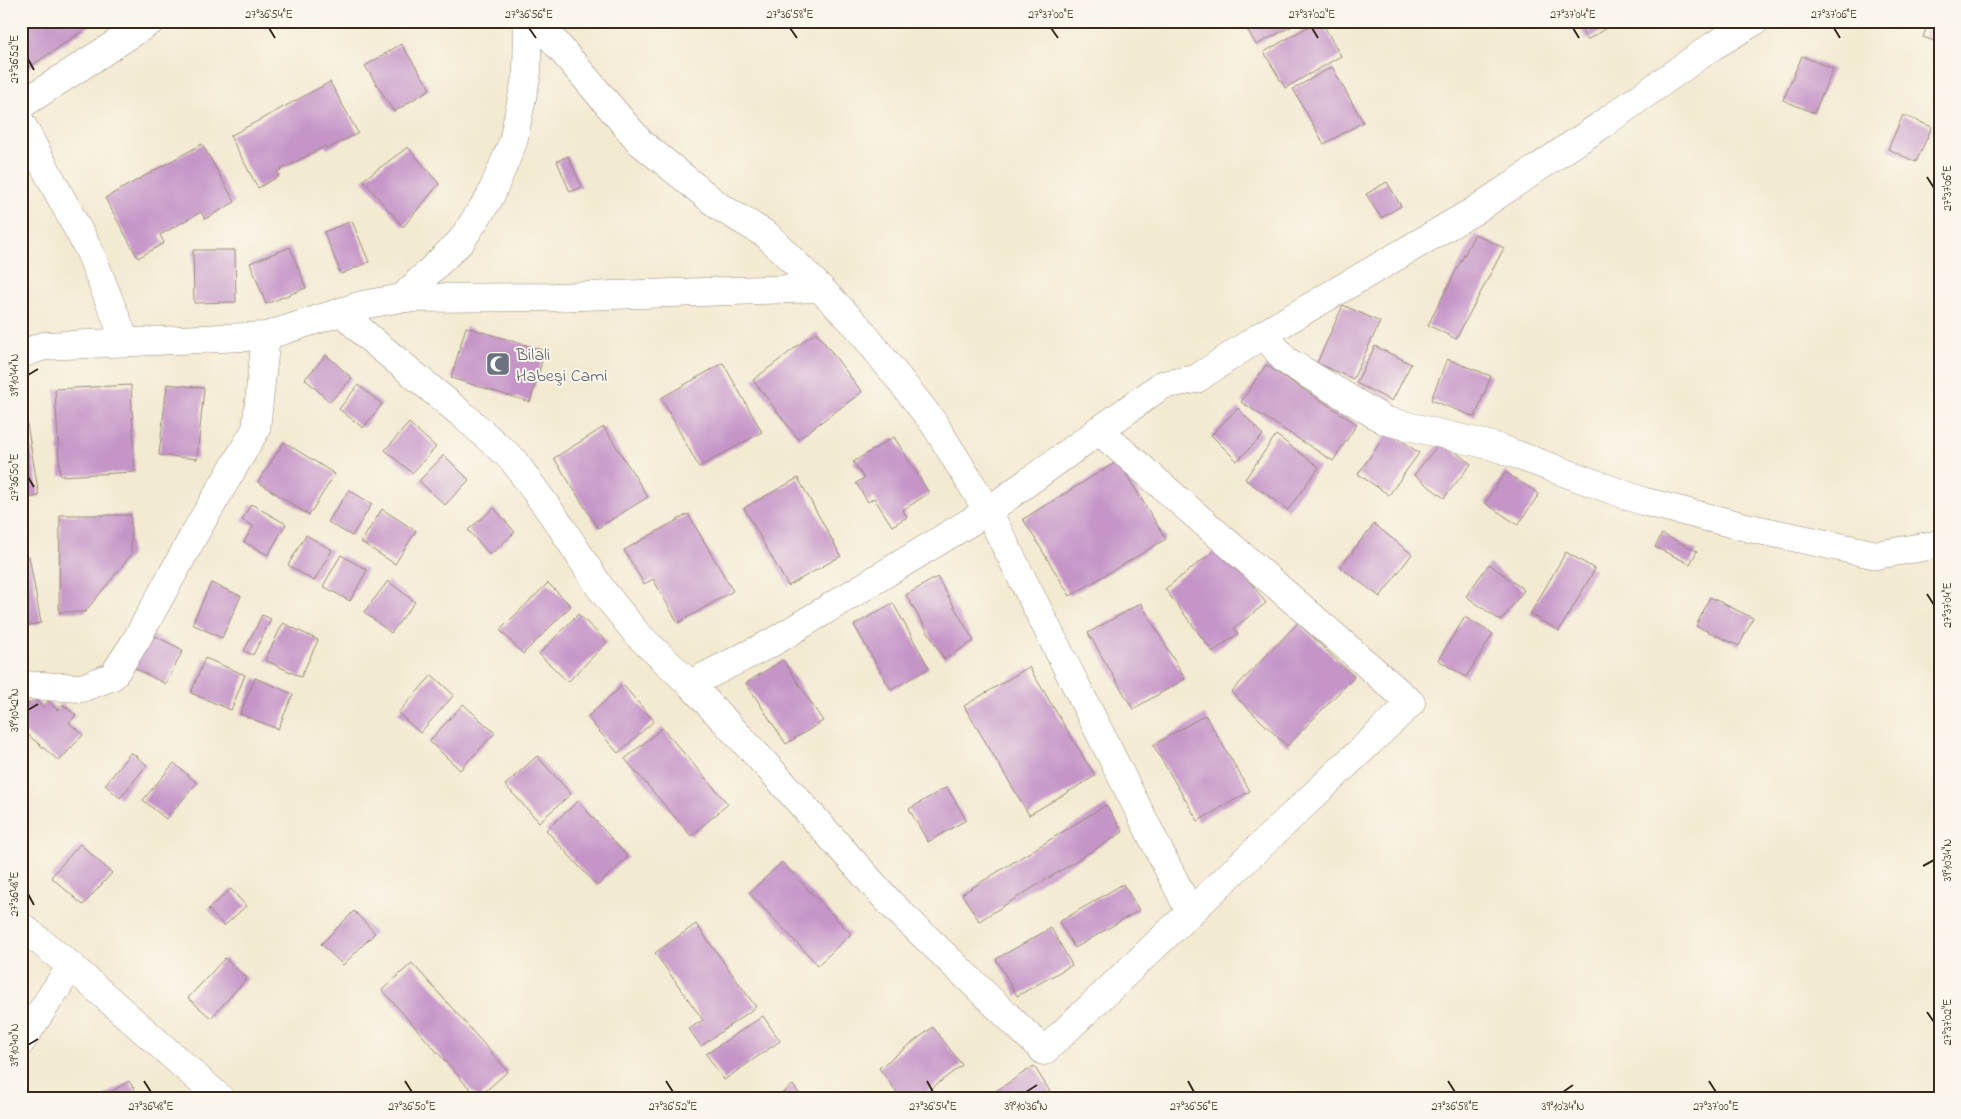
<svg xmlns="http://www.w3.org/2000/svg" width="1961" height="1119" font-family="'Indie Flower',sans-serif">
  <rect width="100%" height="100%" fill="#fbf7ec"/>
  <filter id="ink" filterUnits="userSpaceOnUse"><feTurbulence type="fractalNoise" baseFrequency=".02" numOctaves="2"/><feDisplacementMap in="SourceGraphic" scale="10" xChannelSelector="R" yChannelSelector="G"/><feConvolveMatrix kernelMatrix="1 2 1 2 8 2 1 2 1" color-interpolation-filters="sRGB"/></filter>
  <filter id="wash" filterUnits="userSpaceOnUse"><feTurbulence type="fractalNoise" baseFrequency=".0096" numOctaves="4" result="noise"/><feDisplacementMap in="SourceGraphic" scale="20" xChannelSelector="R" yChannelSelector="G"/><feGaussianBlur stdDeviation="1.12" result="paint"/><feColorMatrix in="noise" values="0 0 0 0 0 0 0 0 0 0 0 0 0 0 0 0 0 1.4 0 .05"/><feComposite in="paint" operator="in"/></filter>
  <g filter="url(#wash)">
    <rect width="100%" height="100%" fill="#f3ead2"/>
    <g id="blocks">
      <g fill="#c595c8">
        <polygon points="21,21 97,21 21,73"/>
        <polygon points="1243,21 1302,21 1256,45"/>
        <polygon points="1318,21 1321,21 1341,56 1285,88 1264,52"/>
        <polygon points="1576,21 1609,21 1611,25 1587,40"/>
        <polygon points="1929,21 1940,21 1940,43 1923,37"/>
        <polygon points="401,44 430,89 394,112 365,66"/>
        <polygon points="1802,56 1833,69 1814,113 1783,100"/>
        <polygon points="1332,67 1363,122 1324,144 1293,89"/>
        <polygon points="330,82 358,133 327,149 325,146 277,172 279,176 258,188 230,136"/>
        <polygon points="1903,115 1932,127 1916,162 1888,149"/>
        <polygon points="202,144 235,202 205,219 201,212 160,235 164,243 138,258 105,198"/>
        <polygon points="408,147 439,184 403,227 363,180"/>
        <polygon points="568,156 582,187 570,192 557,161"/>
        <polygon points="1387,182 1401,206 1381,218 1366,194"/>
        <polygon points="352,221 369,262 341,274 324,232"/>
        <polygon points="1475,234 1504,248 1456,339 1428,325"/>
        <polygon points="290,247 306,288 266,304 250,263"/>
        <polygon points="193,250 235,250 236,302 194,303"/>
        <polygon points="1343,305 1380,322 1353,379 1317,363"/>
        <polygon points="466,327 545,351 530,402 451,378"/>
        <polygon points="816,332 862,392 798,439 753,380"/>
        <polygon points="1375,346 1411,364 1392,401 1356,383"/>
        <polygon points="326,355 352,378 330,402 305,379"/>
        <polygon points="1447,359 1491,376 1475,417 1431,400"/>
        <polygon points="723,363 762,432 699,467 661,398"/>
        <polygon points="1266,365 1357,424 1333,461 1241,402"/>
        <polygon points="167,384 204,388 197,459 159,455"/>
        <polygon points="131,385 135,472 60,476 55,389"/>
        <polygon points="358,385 382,404 363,428 339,409"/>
        <polygon points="22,394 39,496 21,499 21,395"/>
        <polygon points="1238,408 1263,435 1237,461 1211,435"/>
        <polygon points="409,423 436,447 412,473 385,450"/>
        <polygon points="604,427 648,497 598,528 554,458"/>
        <polygon points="1388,431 1419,453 1389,495 1358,474"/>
        <polygon points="1276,435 1319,467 1288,510 1245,479"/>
        <polygon points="894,437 929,493 903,510 907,517 892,526 874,498 868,502 856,483 864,478 853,462"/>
        <polygon points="1441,441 1471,464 1444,498 1414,475"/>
        <polygon points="284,442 335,474 309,515 258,482"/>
        <polygon points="444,455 469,480 445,505 419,481"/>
        <polygon points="1118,461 1166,539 1070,596 1023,519"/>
        <polygon points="1505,472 1539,494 1518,525 1485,503"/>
        <polygon points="798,478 841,556 788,586 744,508"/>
        <polygon points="349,490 372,504 352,536 328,522"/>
        <polygon points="251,504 286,524 268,555 244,542 253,526 242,520"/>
        <polygon points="494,508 515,532 490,555 468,530"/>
        <polygon points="382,509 416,531 395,564 361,542"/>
        <polygon points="688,514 733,591 678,623 653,579 644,584 624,550"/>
        <polygon points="60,515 131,515 131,555 85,612 59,612"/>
        <polygon points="1374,524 1412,554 1380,597 1340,567"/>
        <polygon points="1662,534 1697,551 1690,564 1655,547"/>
        <polygon points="306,535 332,550 314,581 288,565"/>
        <polygon points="1219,547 1238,571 1241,569 1266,603 1234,628 1238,633 1213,652 1165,589"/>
        <polygon points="1566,552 1595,569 1559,631 1530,614"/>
        <polygon points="341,555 367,570 350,601 323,586"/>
        <polygon points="29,556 41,623 21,627 21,557"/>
        <polygon points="1489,564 1524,590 1501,621 1466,596"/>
        <polygon points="937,577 974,641 944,659 906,595"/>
        <polygon points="388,581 415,602 391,633 364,612"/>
        <polygon points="211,583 241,596 222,638 192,624"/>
        <polygon points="548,583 571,606 523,654 500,630"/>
        <polygon points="1710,597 1753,618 1739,646 1696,626"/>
        <polygon points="893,603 929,668 891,690 854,625"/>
        <polygon points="1141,603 1185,679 1133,709 1088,633"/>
        <polygon points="578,614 607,642 568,682 539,654"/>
        <polygon points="262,615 271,619 253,655 244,651"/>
        <polygon points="1465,617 1493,634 1466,677 1438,660"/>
        <polygon points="283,623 318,640 301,677 265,660"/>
        <polygon points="1298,623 1354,677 1287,746 1231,692"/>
        <polygon points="151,634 183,650 166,684 134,668"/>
        <polygon points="205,658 245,675 231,710 191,693"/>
        <polygon points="783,660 823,721 786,744 746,683"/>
        <polygon points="1029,667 1095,776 1029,815 964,706"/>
        <polygon points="432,675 454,695 420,733 398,713"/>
        <polygon points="255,678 293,694 278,729 240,714"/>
        <polygon points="623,685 654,721 618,753 587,717"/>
        <polygon points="21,697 29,704 34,699 43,707 48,701 57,710 62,704 76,715 69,723 83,735 59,761 21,729"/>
        <polygon points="463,704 495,733 460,770 429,741"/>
        <polygon points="1205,715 1250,791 1198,821 1153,745"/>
        <polygon points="662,728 728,804 691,836 625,759"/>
        <polygon points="131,752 147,765 120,798 105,785"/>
        <polygon points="537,756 571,794 539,822 505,785"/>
        <polygon points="174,763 197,783 166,819 143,800"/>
        <polygon points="947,787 966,820 928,842 909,809"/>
        <polygon points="578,801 628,857 597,886 546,830"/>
        <polygon points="1106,805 1123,832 979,921 962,894"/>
        <polygon points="80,844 112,873 83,905 51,877"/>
        <polygon points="782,862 851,934 818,965 749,893"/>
        <polygon points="1123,884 1139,910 1075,948 1059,922"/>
        <polygon points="231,889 246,906 224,926 208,909"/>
        <polygon points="354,911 375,933 343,965 321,944"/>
        <polygon points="696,924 756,1007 701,1046 689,1029 703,1020 655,953"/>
        <polygon points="1051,928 1072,965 1017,996 996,959"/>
        <polygon points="225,958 247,978 211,1018 188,998"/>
        <polygon points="412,963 508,1071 478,1098 382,990"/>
        <polygon points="763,1016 780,1041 724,1080 706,1054"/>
        <polygon points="933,1027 962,1065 919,1098 901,1098 879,1068"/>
        <polygon points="1034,1066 1054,1098 1000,1098 996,1091"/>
        <polygon points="129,1081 140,1098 101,1098"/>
        <polygon points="793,1085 802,1098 776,1098"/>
      </g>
    </g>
  </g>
  <g filter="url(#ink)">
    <use href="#blocks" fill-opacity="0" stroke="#978a78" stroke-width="1"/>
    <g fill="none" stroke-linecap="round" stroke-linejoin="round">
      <defs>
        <g id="minor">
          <polyline points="537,21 640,142 720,207 767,235 820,288 858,327 933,422 988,511 1190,912"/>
          <polyline points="21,105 151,21"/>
          <polyline points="21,123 90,252 126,343"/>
          <polyline points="402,298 461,241 490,197 513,142 527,73 528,21"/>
          <polyline points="342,312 367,336 465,417 513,460 562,528 601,589 638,635 690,684 769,768 890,903 1044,1051 1411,703 1098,430"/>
          <polyline points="1264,334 1285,360 1386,421 1493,446 1642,501 1750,528 1877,555 1940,544"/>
          <polyline points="21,354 44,346 266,336 362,305 402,298 553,297 820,288"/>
          <polyline points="690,684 773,642 988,511 1162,385 1196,379 1264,334 1474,211 1600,126 1713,46 1755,21"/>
          <polyline points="21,685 82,688 113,676 135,642 199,526 256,429 266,336"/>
          <polyline points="21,926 71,966 220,1098"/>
          <polyline points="21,1042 71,966"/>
        </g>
      </defs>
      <use href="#minor" stroke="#978a78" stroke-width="29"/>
      <use href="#minor" stroke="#fff" stroke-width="28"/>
    </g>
  </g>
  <path fill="none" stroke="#3b2a1e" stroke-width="2" d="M269 28 275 38M529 28 536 38M790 28 797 38M1051 28 1058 38M1312 28 1318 38M1573 28 1579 38M1834 28 1840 38M28 59 34 70M1927 177 1934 188M28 375 38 369M28 477 34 487M1927 594 1934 605M28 710 38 704M1923 866 1934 860M28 894 34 905M1927 1012 1934 1022M28 1045 38 1039M144 1081 151 1092M405 1081 412 1092M666 1081 673 1092M927 1081 933 1092M1188 1081 1194 1092M1448 1081 1455 1092M1709 1081 1716 1092M1026 1092 1037 1085M1563 1092 1573 1085"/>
  <defs>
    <symbol id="mosque-square" viewBox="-11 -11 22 22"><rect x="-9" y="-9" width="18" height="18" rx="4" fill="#6b7280" stroke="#fbf7ec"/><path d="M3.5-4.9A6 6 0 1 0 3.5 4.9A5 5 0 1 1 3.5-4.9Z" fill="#fff"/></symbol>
  </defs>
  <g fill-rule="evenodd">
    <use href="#mosque-square" x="484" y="350" width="28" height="28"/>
  </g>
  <g text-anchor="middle" stroke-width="4" stroke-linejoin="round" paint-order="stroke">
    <g font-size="18" fill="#5b616d" stroke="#fbf7ec" text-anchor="start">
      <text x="516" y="360">Bilali<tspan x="516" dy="21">Habeşi Cami</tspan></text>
    </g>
  </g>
  <rect width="1961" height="1119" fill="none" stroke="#fbf7ec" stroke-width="55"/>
  <rect x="28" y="28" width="1906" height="1064" fill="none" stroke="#3b2a1e" stroke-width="2"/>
  <g font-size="12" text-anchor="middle" fill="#3b2a1e">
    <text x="269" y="18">27°36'54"E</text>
    <text x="529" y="18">27°36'56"E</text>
    <text x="790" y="18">27°36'58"E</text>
    <text x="1051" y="18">27°37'00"E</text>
    <text x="1312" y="18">27°37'02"E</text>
    <text x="1573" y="18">27°37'04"E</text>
    <text x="1834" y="18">27°37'06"E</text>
    <text transform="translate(14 59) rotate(-90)" y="4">27°36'52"E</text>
    <text transform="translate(1947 188) rotate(-90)" y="4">27°37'06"E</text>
    <text transform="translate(14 375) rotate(-90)" y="4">39°10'44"N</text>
    <text transform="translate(14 477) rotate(-90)" y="4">27°36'50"E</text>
    <text transform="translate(1947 605) rotate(-90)" y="4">27°37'04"E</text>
    <text transform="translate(14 710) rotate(-90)" y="4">39°10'42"N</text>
    <text transform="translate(1947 860) rotate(-90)" y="4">39°10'34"N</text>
    <text transform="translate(14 894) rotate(-90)" y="4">27°36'48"E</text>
    <text transform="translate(1947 1022) rotate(-90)" y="4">27°37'02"E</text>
    <text transform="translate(14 1045) rotate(-90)" y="4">39°10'40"N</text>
    <text x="151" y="1110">27°36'48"E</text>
    <text x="412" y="1110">27°36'50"E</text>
    <text x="673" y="1110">27°36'52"E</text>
    <text x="933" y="1110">27°36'54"E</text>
    <text x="1026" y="1110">39°10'36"N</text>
    <text x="1194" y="1110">27°36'56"E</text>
    <text x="1455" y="1110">27°36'58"E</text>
    <text x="1563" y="1110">39°10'34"N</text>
    <text x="1716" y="1110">27°37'00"E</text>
  </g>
</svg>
